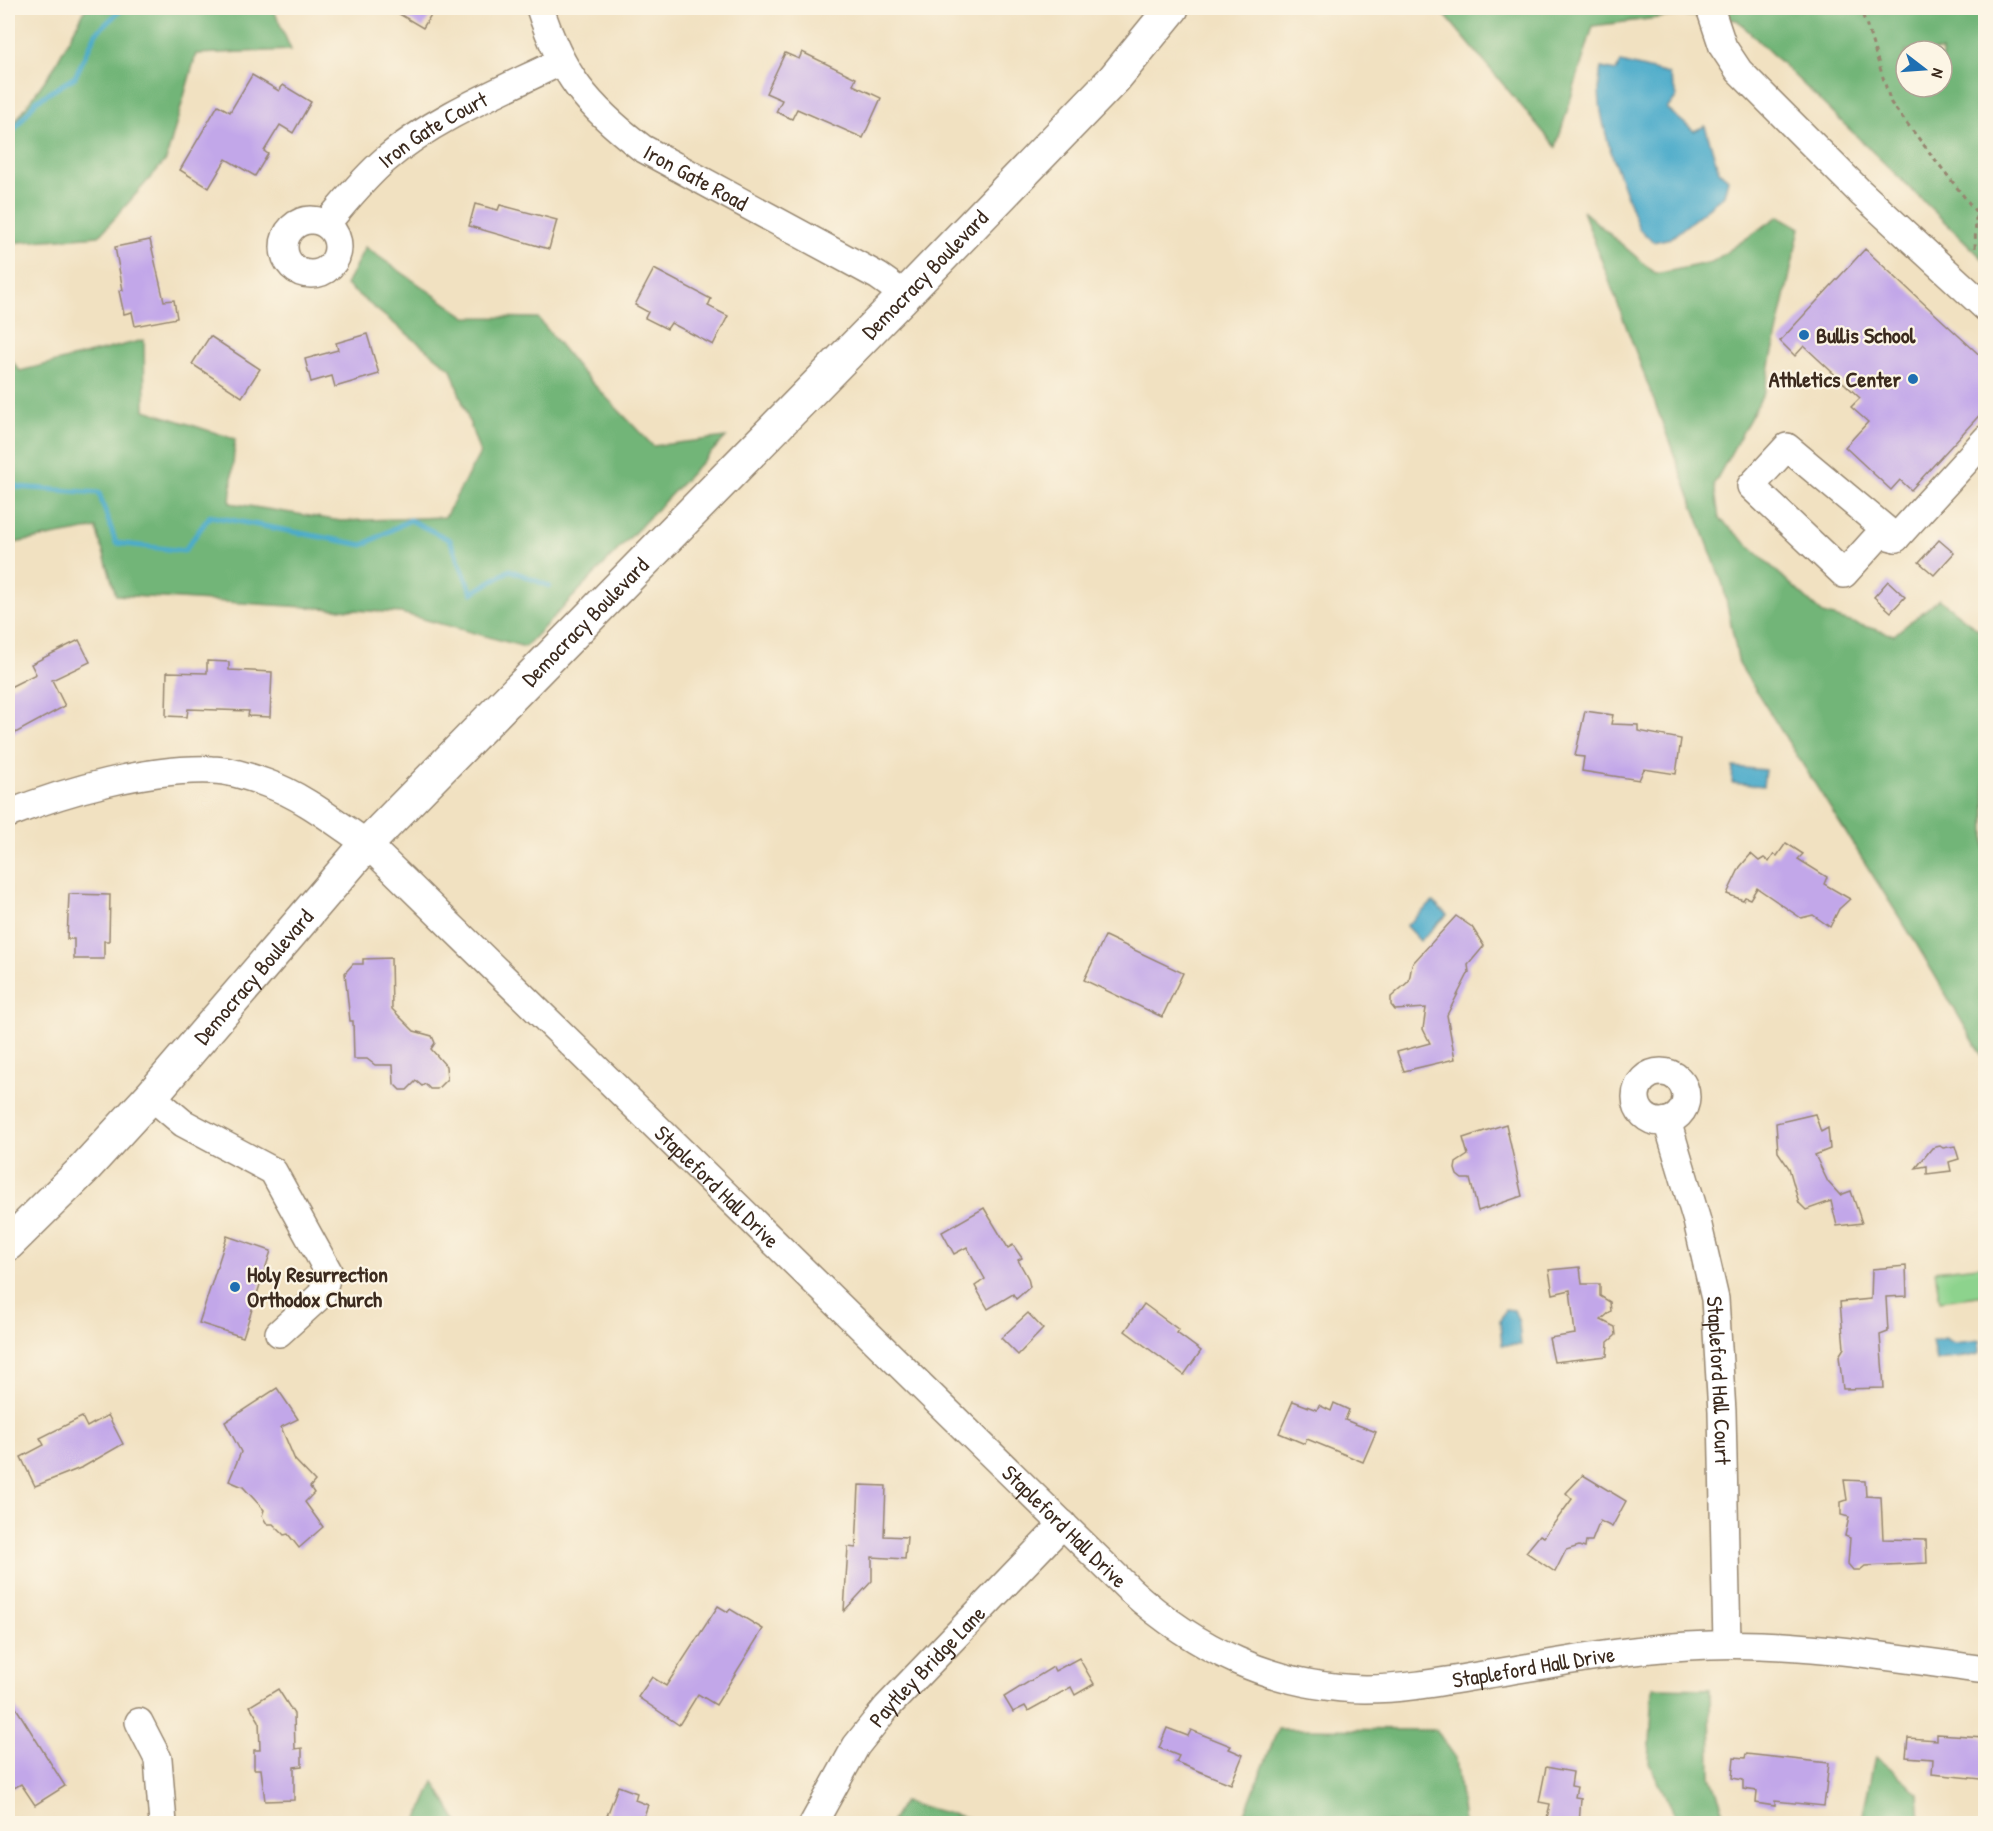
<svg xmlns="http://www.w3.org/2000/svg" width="1993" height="1831" font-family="'Patrick Hand',sans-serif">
  <rect width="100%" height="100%" fill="#fcf5e5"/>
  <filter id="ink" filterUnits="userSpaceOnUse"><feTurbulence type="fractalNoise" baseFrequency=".0167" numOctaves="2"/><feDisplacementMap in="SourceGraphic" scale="12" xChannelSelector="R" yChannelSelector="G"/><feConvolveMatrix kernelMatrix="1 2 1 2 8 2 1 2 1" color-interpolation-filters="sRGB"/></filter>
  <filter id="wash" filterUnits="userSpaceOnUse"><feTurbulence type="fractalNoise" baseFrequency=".008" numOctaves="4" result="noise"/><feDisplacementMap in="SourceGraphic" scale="24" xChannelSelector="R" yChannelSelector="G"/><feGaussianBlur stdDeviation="1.35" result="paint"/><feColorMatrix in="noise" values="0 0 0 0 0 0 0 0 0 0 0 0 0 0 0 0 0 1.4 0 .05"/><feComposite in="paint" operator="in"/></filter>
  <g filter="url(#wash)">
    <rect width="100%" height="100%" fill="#f1e1c1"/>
    <polygon fill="#8dd38d" stroke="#647e56" stroke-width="1.5" points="1985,1265 1985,1295 1940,1301 1935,1271"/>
    <g fill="#72b578" stroke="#56704b" stroke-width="1.5" fill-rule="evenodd">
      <polygon points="86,8 273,8 291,50 196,54 166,160 99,236 8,243 8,132 53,69"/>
      <path d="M1439 8H1985V261L1737 20 1681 15 1593 26 1556 147ZM1906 51H1942V87H1906Z"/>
      <polygon points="1583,211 1656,274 1712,262 1779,216 1800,228 1764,393 1714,484 1719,518 1823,614 1894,635 1939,599 1985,635 1985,1061 1917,945 1739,664 1723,585"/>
      <polygon points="365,247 466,317 538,318 579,369 653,446 726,437 525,647 401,613 116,595 96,528 8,544 8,356 20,371 144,340 145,410 235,439 230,503 341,521 445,517 480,453 451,369 346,285"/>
      <polygon points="1653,1688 1710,1689 1711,1777 1728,1823 1679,1823 1649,1763"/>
      <polygon points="1278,1729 1436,1730 1456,1758 1464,1823 1241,1823"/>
      <polygon points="1875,1757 1918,1793 1920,1823 1861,1823"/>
      <polygon points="434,1782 458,1823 416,1823"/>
      <polygon points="903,1802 983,1822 985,1823 891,1823"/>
    </g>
    <g fill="#4babca" stroke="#436a74" stroke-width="1.5">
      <path d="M1621 62 1668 74 1677 96 1667 109 1694 131 1705 126 1719 171 1728 179 1724 195 1671 238 1653 242 1639 229C1623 182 1591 117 1601 68L1616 71Z"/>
      <polygon points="1733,767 1765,770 1763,786 1732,783"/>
      <polygon points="1433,902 1447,915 1420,941 1406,926"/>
      <polygon points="1505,1309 1514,1310 1519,1323 1521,1345 1502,1345 1500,1321"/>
      <path d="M1945 1338 1954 1343 1979 1340 1980 1353C1969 1359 1949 1357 1936 1361L1932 1341Z"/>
    </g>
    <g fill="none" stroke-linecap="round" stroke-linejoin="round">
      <g stroke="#4babca" stroke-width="5">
        <polyline points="8,138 36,101 75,77 96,33 123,8"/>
        <polyline points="8,478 17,487 99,493 116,543 184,551 210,516 363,545 410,520 450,540 472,593 510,570 549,586"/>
      </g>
    </g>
    <g id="blocks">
      <g fill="#c2a7e9">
        <polygon points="389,8 435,8 423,28"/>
        <polygon points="802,52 856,78 853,85 881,98 863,138 797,109 792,119 776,112 782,100 766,93 785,53 799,59"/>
        <polygon points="252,75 279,91 283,85 311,102 293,133 280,125 264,151 268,154 255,176 226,159 209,188 180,170 218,105 230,112"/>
        <polygon points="475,204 498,210 500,205 557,220 549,249 469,226"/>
        <polygon points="150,240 164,301 174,300 177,318 135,326 132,312 124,314 119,291 123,290 115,247"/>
        <polygon points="1865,249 1986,361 1986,408 1911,490 1900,480 1891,490 1845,447 1868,422 1851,407 1860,398 1804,346 1795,356 1780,341"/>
        <polygon points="654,269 711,299 708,306 728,316 713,345 671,323 667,329 645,318 648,312 635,305"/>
        <polygon points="367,334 379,374 335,387 332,376 311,382 305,359 338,350 336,343"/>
        <polygon points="210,336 260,369 242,397 192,364"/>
        <polygon points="1939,540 1954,553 1934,575 1919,562"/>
        <polygon points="1888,581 1905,597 1891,612 1874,597"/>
        <polygon points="79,640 90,662 52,680 65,706 8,737 8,688 36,674 31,664"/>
        <polygon points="207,661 229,662 229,670 272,672 270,717 248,716 249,711 188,709 187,717 166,716 167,672 207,673"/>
        <polygon points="1585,711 1613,715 1611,724 1638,725 1638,731 1681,739 1676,774 1644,769 1639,780 1582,771 1584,757 1575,756"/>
        <polygon points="1786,843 1803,854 1798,859 1827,877 1824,884 1850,899 1839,909 1830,927 1813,915 1801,918 1757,888 1750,899 1745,897 1743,900 1727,894 1740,867 1751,854 1759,861 1764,858 1769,862 1774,854 1777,856"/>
        <polygon points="69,894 110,895 109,941 104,941 104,959 74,959 74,939 67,939"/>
        <polygon points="1456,916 1472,927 1484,946 1468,965 1469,972 1447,1015 1455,1059 1404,1071 1397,1052 1430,1043 1423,1029 1426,1008 1395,1010 1391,1005 1391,997 1409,981 1412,964"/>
        <polygon points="1105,936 1183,973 1162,1017 1084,980"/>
        <polygon points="391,958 392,1009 414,1031 432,1036 435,1043 431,1049 446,1066 447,1079 437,1089 430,1089 425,1084 422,1086 416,1081 407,1090 400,1090 394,1084 393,1065 375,1065 367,1059 354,1059 353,1021 350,1021 345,973 353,964 363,964 363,959"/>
        <polygon points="1815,1114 1821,1132 1828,1128 1830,1149 1815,1155 1828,1182 1840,1195 1851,1191 1862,1223 1837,1226 1831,1201 1806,1210 1799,1203 1789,1168 1778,1152 1776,1123"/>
        <polygon points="1506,1124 1522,1196 1478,1211 1470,1179 1462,1179 1457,1175 1455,1169 1456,1163 1468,1155 1463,1138"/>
        <polygon points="1940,1146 1943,1148 1955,1146 1959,1159 1949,1162 1951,1171 1927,1174 1927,1166 1916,1168 1932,1148"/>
        <polygon points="984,1208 1008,1248 1013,1245 1022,1258 1018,1260 1028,1278 1030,1287 1016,1299 1013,1294 988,1309 975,1286 985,1279 967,1247 954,1254 942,1232"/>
        <polygon points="227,1236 271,1251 243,1337 199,1323"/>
        <polygon points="1906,1266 1907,1296 1886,1297 1888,1332 1880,1335 1884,1388 1843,1389 1839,1356 1844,1348 1840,1302 1871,1299 1872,1269"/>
        <polygon points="1580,1267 1582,1284 1600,1284 1600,1296 1610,1302 1611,1311 1601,1320 1615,1327 1616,1335 1608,1342 1607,1356 1554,1362 1549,1338 1575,1334 1570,1290 1553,1294 1549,1270"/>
        <polygon points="1144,1304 1179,1330 1177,1333 1201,1351 1184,1375 1125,1331"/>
        <polygon points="1028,1313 1043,1329 1018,1355 1001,1338"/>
        <polygon points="277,1388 298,1419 281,1427 295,1460 315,1481 310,1487 314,1493 305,1502 323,1527 299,1548 288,1534 284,1535 273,1524 267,1524 262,1516 264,1510 243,1487 229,1481 241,1452 225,1422"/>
        <polygon points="1293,1401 1317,1410 1319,1405 1331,1411 1334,1403 1349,1410 1345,1420 1376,1432 1363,1462 1307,1439 1305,1444 1279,1433"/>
        <polygon points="108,1415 123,1444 83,1467 35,1486 21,1457 44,1445 40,1438 82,1417 87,1427"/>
        <polygon points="1583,1475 1626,1501 1612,1527 1600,1521 1592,1541 1586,1541 1585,1548 1579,1546 1566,1550 1555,1572 1526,1552 1540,1535 1544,1537 1572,1499 1566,1493"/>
        <polygon points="1844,1480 1865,1481 1866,1496 1881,1497 1883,1539 1926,1540 1927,1563 1865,1566 1860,1570 1853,1570 1848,1564 1850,1538 1845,1536 1849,1517 1841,1515 1841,1502 1847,1500"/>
        <polygon points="859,1485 886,1486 884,1536 907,1537 905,1559 872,1557 872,1581 844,1611 848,1547 856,1548"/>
        <polygon points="718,1606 728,1612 730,1609 763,1629 716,1705 698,1694 679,1725 638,1697 652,1677 666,1686"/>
        <polygon points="1079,1658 1094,1684 1075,1695 1071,1687 1028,1711 1025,1706 1013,1712 1004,1697 1053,1667 1055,1671"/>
        <polygon points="278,1689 294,1714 295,1749 302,1748 302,1766 294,1767 294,1800 265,1801 261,1769 254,1769 254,1750 260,1750 259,1721 250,1706"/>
        <polygon points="8,1695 65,1786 35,1805 21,1784 14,1788 8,1777"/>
        <polygon points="1167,1728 1188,1736 1191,1730 1231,1746 1229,1749 1243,1755 1231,1784 1176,1762 1179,1756 1159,1748"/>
        <polygon points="1937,1734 1984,1737 1986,1774 1981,1774 1981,1779 1932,1774 1933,1759 1906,1757 1908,1738 1937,1740"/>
        <polygon points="1746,1754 1829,1763 1824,1806 1775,1801 1775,1806 1756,1803 1757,1791 1743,1789 1743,1780 1732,1778 1734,1757 1745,1758"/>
        <polygon points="1546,1767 1573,1772 1571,1786 1577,1787 1575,1797 1581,1798 1579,1824 1546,1824 1550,1804 1539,1802"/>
        <polygon points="618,1786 637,1793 635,1800 648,1805 641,1824 604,1824"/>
      </g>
    </g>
  </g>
  <g filter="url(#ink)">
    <use href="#blocks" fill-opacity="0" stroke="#968670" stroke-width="1.5"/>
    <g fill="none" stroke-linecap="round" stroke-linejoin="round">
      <defs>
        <g id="minor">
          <path id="s1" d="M540 8C561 74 587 106 642 148L878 276 905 295"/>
          <polyline points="1710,8 1723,47 1739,71 1861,193 1986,308"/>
          <circle cx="311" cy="247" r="27"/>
          <path id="s2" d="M326 224C345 202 363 179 385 160 435 117 501 91 560 62"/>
          <polygon points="1787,447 1896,538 1880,534 1844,574 1751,486"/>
          <polyline points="1896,538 1986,439"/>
          <path id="s3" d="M8 814C68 790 147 768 212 770 228 770 250 777 266 783 303 796 335 822 367 844L1129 1589C1194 1648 1274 1688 1365 1689 1402 1689 1441 1682 1477 1676 1547 1665 1617 1650 1688 1646 1787 1639 1887 1657 1986 1670"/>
          <circle cx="1661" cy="1097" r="25"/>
          <polyline points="151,1096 183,1123 273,1171 328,1271 322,1294 279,1333"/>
          <path id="s4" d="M1667 1121 1697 1221 1715 1299 1722 1412 1727 1644"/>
          <polyline points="139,1722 158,1759 163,1824"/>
          <path id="s5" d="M813 1824 856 1746 887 1707 1063 1524"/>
        </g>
        <g id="major">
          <path id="s6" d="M8 1244 82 1171 151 1096 367 844 905 295 1114 79 1172 8"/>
        </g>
      </defs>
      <use href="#minor" stroke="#968670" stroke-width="30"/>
      <use href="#major" stroke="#968670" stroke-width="36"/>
      <polyline stroke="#968670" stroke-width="3" stroke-dasharray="4.5 4.5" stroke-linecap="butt" points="1859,8 1866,23 1891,103 1976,212 1975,250"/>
      <use href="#minor" stroke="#fff" stroke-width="27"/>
      <use href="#major" stroke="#fff" stroke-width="33"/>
    </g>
  </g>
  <g fill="#1f6fb2" stroke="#fcf5e5" stroke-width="2">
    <circle cx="1804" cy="335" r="6"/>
    <circle cx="1913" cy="379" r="6"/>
    <circle cx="235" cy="1287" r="6"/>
  </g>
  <g text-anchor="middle" stroke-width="4.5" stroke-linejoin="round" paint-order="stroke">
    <g font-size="22" fill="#3b2a1e" stroke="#fcf5e5">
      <text dy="8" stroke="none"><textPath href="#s2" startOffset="144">Iron Gate Court</textPath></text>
      <text dy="8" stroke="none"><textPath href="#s1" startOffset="238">Iron Gate Road</textPath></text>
      <text dy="8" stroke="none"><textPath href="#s6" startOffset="1335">Democracy Boulevard</textPath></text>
      <text dy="8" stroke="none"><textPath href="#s6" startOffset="849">Democracy Boulevard</textPath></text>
      <text dy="8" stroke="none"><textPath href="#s6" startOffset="363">Democracy Boulevard</textPath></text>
      <text dy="8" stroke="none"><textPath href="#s3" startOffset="874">Stapleford Hall Drive</textPath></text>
      <text dy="8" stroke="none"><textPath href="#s4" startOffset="266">Stapleford Hall Court</textPath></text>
      <text dy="8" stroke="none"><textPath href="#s3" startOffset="1360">Stapleford Hall Drive</textPath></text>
      <text dy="8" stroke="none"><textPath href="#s5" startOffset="196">Paytley Bridge Lane</textPath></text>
      <text dy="8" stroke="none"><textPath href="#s3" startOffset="1882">Stapleford Hall Drive</textPath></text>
    </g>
    <g font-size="22" font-weight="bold" fill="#3b2a1e" stroke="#fcf5e5" text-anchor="start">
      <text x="1816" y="343">Bullis School</text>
      <text x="1901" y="387" text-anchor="end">Athletics Center</text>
      <text x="247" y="1282">Holy Resurrection<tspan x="247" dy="25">Orthodox Church</tspan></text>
    </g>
  </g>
  <rect width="1993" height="1831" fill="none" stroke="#fcf5e5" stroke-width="30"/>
  <g transform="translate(1924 69) rotate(107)"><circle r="28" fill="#fcf5e5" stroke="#afa495" stroke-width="1.5"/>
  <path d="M0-4.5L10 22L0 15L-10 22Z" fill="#1f6fb2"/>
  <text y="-9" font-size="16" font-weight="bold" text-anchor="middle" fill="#3b2a1e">N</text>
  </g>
</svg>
